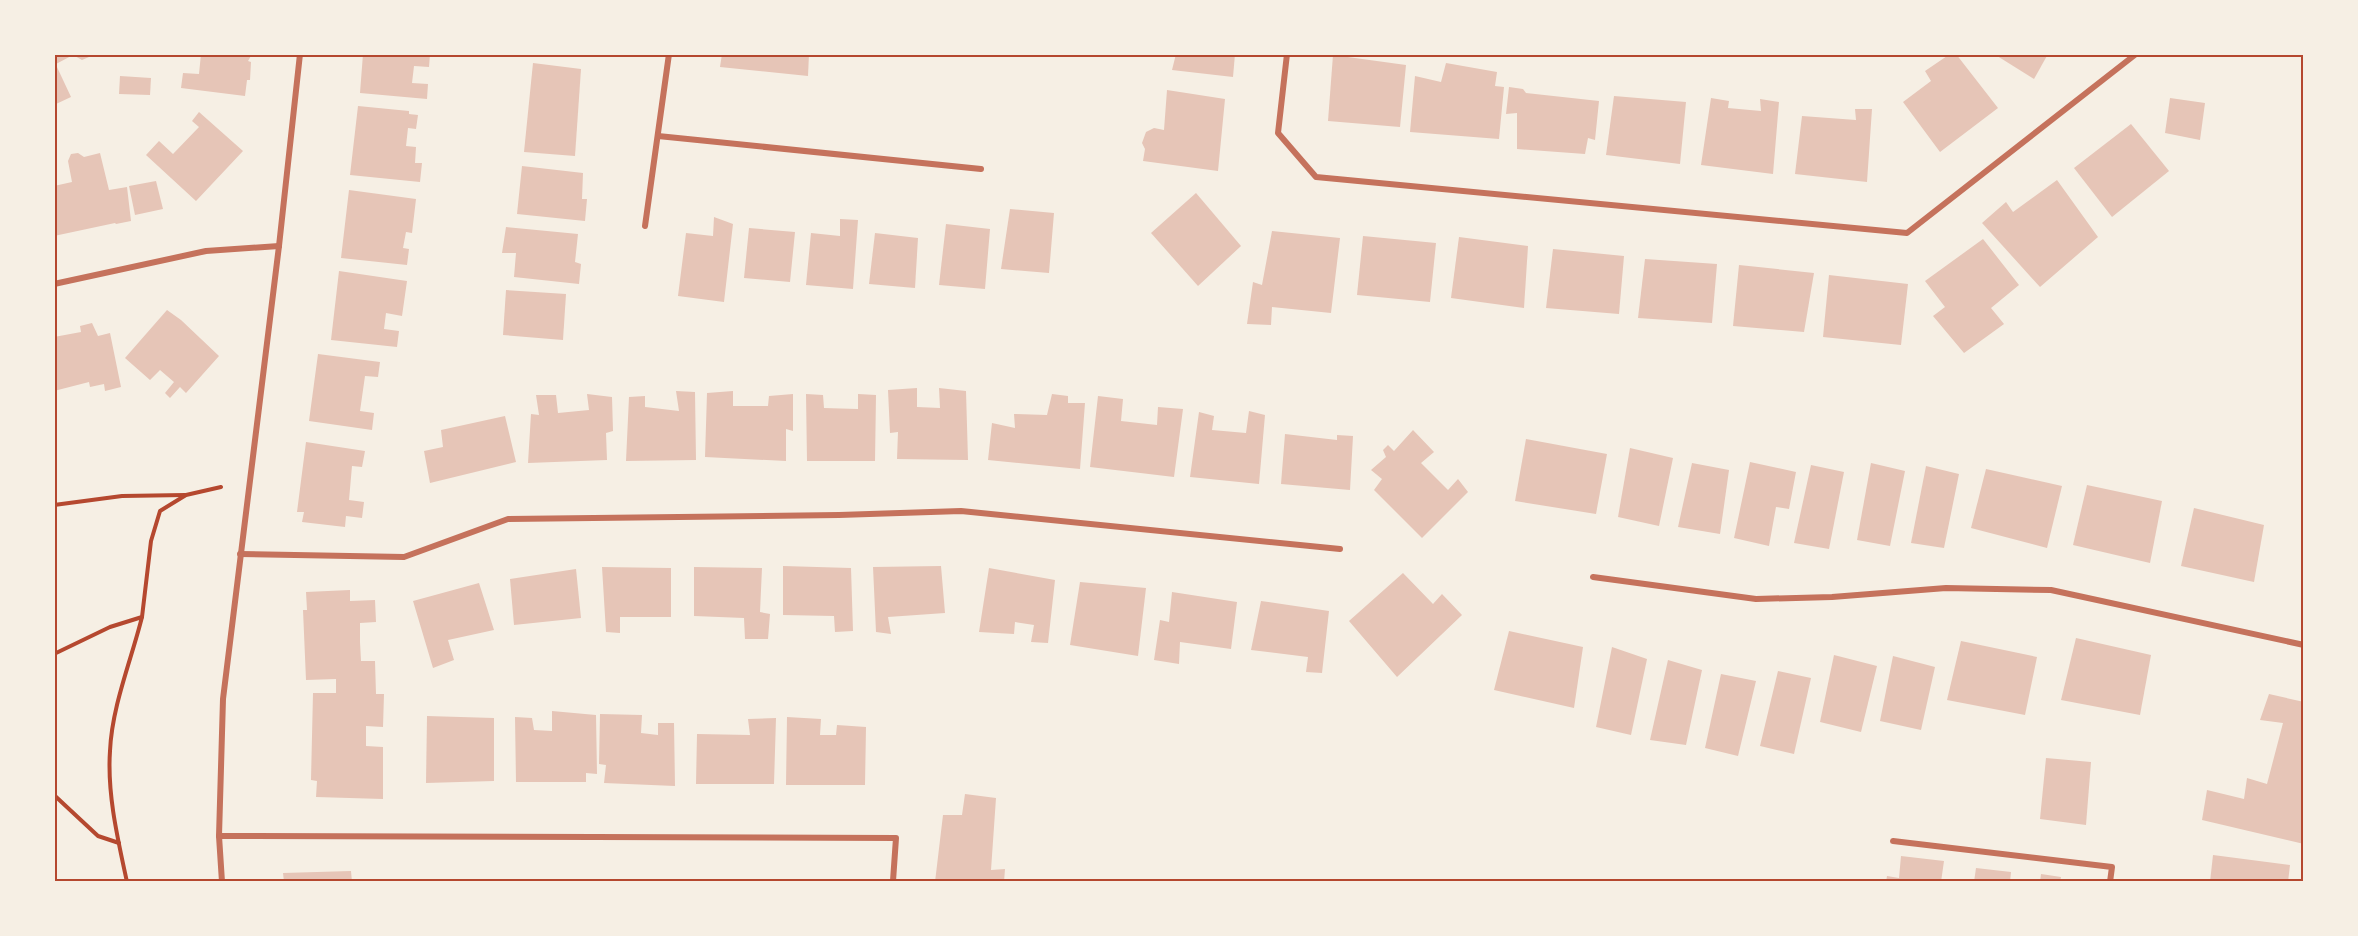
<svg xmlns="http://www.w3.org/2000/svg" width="2358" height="936" font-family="Manrope,sans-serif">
  <rect width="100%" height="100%" fill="#f6efe4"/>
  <g fill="#e6c5b7">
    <polygon points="54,54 96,54 82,60 73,55 56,64"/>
    <polygon points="201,54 252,54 248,61 251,62 250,80 247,80 245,96 181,88 183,73 199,74"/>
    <polygon points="363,54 430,54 429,67 414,66 412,83 428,84 427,99 360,93"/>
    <polygon points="722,54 809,54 808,76 720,67"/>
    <polygon points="1176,54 1235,54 1233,77 1172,70"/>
    <polygon points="1950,54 1956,54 1998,108 1940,152 1903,102 1931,81 1925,71"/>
    <polygon points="1994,54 2048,54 2034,79"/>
    <polygon points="1333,55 1406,65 1400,127 1328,121"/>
    <polygon points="533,63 581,69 575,156 524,152"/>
    <polygon points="1446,63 1497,72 1495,86 1504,87 1499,139 1410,132 1415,76 1441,82"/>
    <polygon points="56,65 71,97 56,104 54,99 54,66"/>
    <polygon points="120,76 151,78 150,95 119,94"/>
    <polygon points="1509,87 1523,89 1526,93 1599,101 1595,140 1588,138 1585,154 1517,149 1517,113 1506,114"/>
    <polygon points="1167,90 1225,99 1218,171 1143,161 1145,149 1142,143 1146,132 1154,128 1164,130"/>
    <polygon points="1614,96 1686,102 1680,164 1606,155"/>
    <polygon points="1711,98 1729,101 1728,108 1761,111 1760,99 1779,102 1773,174 1701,165"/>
    <polygon points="2170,98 2205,103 2200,140 2165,133"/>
    <polygon points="358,106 409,111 409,114 418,115 416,129 408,128 406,146 416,147 415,163 422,163 420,182 350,175"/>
    <polygon points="1855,109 1872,109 1867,182 1795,174 1802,116 1856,120"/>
    <polygon points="199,112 243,151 196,201 146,155 159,141 173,154 199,127 192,121"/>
    <polygon points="2131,124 2169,171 2112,217 2074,168"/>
    <polygon points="78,153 84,157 100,153 109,190 127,187 131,221 116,224 115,223 54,236 54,186 72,182 68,161 71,154"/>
    <polygon points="522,166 583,173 582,199 587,199 585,221 517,214"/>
    <polygon points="2057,180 2098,237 2040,287 1982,223 2006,202 2013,212"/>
    <polygon points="156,181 163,209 135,215 129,186"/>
    <polygon points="349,190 416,199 412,233 406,232 403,248 409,249 407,265 341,258"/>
    <polygon points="1196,193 1241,246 1198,286 1151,233"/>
    <polygon points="1010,209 1054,213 1049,273 1001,269"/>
    <polygon points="714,217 733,224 724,302 678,296 686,233 713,236"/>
    <polygon points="840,219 858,220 853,289 806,285 811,233 840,236"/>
    <polygon points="946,224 990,229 985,289 939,285"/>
    <polygon points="506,227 578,234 575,262 581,264 579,284 514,277 516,253 502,253"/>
    <polygon points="749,228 795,232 790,282 744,278"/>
    <polygon points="1272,231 1340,238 1331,313 1272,307 1271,325 1247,324 1253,282 1262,285"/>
    <polygon points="875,233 918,238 915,288 869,284"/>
    <polygon points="1363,236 1436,243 1430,302 1357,295"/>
    <polygon points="1459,237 1528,246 1524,308 1451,298"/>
    <polygon points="1983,239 2019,285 1991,308 2004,324 1964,353 1933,316 1945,307 1925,281"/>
    <polygon points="1553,249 1624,256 1619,314 1546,308"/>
    <polygon points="1645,259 1717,264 1712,323 1638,318"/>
    <polygon points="1739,265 1814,273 1804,332 1733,326"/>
    <polygon points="339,271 407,281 402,316 386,313 384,329 399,331 397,347 331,340"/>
    <polygon points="1829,275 1908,284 1901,345 1823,337"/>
    <polygon points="506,290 566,294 563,340 503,335"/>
    <polygon points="167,310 181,320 219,356 186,393 180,387 170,398 165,393 174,382 160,370 150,380 125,358"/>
    <polygon points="92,323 98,336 110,333 121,387 105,391 104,384 90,387 89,382 54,391 54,337 81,332 80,326"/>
    <polygon points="318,354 380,362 378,377 365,376 360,411 374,413 372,430 309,421"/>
    <polygon points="917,388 917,407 940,408 939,388 966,391 968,460 897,459 898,432 890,433 888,390"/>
    <polygon points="676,391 695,392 696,460 626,461 629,397 645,396 645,407 679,411"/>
    <polygon points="733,391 733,406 768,406 769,396 793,394 793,431 786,429 786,461 705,457 707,393"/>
    <polygon points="587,394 612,397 613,431 606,433 607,460 528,463 531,414 539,415 536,395 556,395 558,413 589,410"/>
    <polygon points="806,394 823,395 824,408 858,409 858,394 876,395 875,461 807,461"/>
    <polygon points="1052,394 1068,396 1068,403 1085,403 1080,469 988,460 992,423 1015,428 1014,414 1047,415"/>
    <polygon points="1098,396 1123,399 1121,421 1157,425 1158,407 1183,409 1174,477 1090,467"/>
    <polygon points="1249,411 1265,415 1259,484 1190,477 1199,412 1214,416 1212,430 1246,433"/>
    <polygon points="505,416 516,462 430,483 424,451 443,447 441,430"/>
    <polygon points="1413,430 1434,452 1421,463 1448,490 1458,479 1468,492 1422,538 1374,490 1382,479 1371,470 1386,457 1383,450 1388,445 1394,451"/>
    <polygon points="1285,434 1337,440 1337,435 1353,436 1350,490 1281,484"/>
    <polygon points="1526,439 1607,454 1596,514 1515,501"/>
    <polygon points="306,442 365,451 362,467 352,466 349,500 364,502 362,518 346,516 345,527 302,522 304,512 297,512"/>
    <polygon points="1630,448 1673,458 1659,526 1618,517"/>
    <polygon points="1750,462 1796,472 1789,509 1776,507 1769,546 1734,538"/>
    <polygon points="1692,463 1729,470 1720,534 1678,527"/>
    <polygon points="1871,463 1905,471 1890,546 1857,540"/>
    <polygon points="1811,465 1844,472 1829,549 1794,543"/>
    <polygon points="1926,466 1959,474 1944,548 1911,543"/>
    <polygon points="1986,469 2062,486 2047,548 1971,528"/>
    <polygon points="2087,485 2162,501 2150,563 2073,545"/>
    <polygon points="2194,508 2264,525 2254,582 2181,566"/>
    <polygon points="783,566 851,568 853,631 835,632 834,616 783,615"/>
    <polygon points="941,566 945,613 888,617 891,634 876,632 873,567"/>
    <polygon points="602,567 671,568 671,617 620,617 620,633 606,632"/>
    <polygon points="694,567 762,568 760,612 770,614 768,639 745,639 744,618 694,616"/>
    <polygon points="989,568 1055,580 1048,643 1031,642 1034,625 1015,622 1014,634 979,632"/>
    <polygon points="576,569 581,618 514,625 510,579"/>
    <polygon points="1403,573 1433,604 1442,594 1462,615 1397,677 1349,621"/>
    <polygon points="1080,582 1146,588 1138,656 1070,645"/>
    <polygon points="479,583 494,630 448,640 454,660 433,668 413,601"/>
    <polygon points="350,590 350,601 375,600 376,622 360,623 360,642 361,661 375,661 376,694 384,694 383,727 366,726 366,746 383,747 383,799 316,797 317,781 311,780 313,693 336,693 336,679 306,680 303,610 307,610 306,592"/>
    <polygon points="1172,592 1237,602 1231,649 1180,642 1179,664 1154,660 1160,620 1169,622"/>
    <polygon points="1261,601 1329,611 1322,673 1306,672 1308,657 1251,650"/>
    <polygon points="1509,631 1583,647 1574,708 1494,690"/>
    <polygon points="2076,638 2151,655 2140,715 2061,700"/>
    <polygon points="1961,641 2037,657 2025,715 1947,700"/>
    <polygon points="1612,647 1647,659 1631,735 1596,727"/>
    <polygon points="1834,655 1877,666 1861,732 1820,722"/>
    <polygon points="1893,656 1935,667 1921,730 1880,721"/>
    <polygon points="1668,660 1702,670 1686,745 1650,740"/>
    <polygon points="1778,671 1811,678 1794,754 1760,746"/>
    <polygon points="1721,674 1756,681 1738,756 1705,748"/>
    <polygon points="2269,694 2304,702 2304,844 2202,820 2207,790 2244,799 2247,778 2267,784 2283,723 2260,720"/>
    <polygon points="552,711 596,715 597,774 586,773 586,782 516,782 515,717 532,718 534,730 552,731"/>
    <polygon points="600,714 642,715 641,733 658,735 658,723 674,723 675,786 604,783 606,765 599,764"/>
    <polygon points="427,716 494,718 494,781 426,783"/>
    <polygon points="787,717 821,719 820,735 836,735 837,725 866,727 865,785 786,785"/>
    <polygon points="776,718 774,784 696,784 697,734 750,735 748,719"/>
    <polygon points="2046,758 2091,762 2086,825 2040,819"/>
    <polygon points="965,794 996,798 991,870 1005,869 1004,882 935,882 943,815 962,815"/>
    <polygon points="2213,855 2290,865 2288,882 2210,882"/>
    <polygon points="1901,856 1944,861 1941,882 1886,882 1887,876 1899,878"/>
    <polygon points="1976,868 2011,872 2010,882 1974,882"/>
    <polygon points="351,871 352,882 284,882 283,873"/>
    <polygon points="2041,874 2061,877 2060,882 2040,882"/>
  </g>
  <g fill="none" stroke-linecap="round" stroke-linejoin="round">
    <g stroke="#b5482f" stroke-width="4">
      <polyline points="54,505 122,496 185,495"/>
      <polyline points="54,654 110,627 142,617 151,541 160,511 186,495 221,487"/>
      <polyline points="54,795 98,836 119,843"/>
      <path d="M127 882C118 840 107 794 110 751 112 706 131 661 142 617"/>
    </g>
    <g stroke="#c5725c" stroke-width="6">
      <polyline points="1287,54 1278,133 1316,177 1907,233 2136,54"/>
      <polyline points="658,136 981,169"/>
      <polyline points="645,226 669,54"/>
      <polyline points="54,284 206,251 279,246"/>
      <polyline points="240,554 404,557 508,519 839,515 961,511 1340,549"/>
      <polyline points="1593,577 1756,599 1832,597 1946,588 2051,590 2304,645"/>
      <polyline points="219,836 896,838 893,881"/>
      <polyline points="1893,841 2112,867 2110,882"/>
      <polyline points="222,882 219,836 223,699 279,246 300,54"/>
    </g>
  </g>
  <rect width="2358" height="936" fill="none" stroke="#f6efe4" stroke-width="111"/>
  <rect x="56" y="56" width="2246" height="824" fill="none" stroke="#b5482f" stroke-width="2"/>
</svg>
